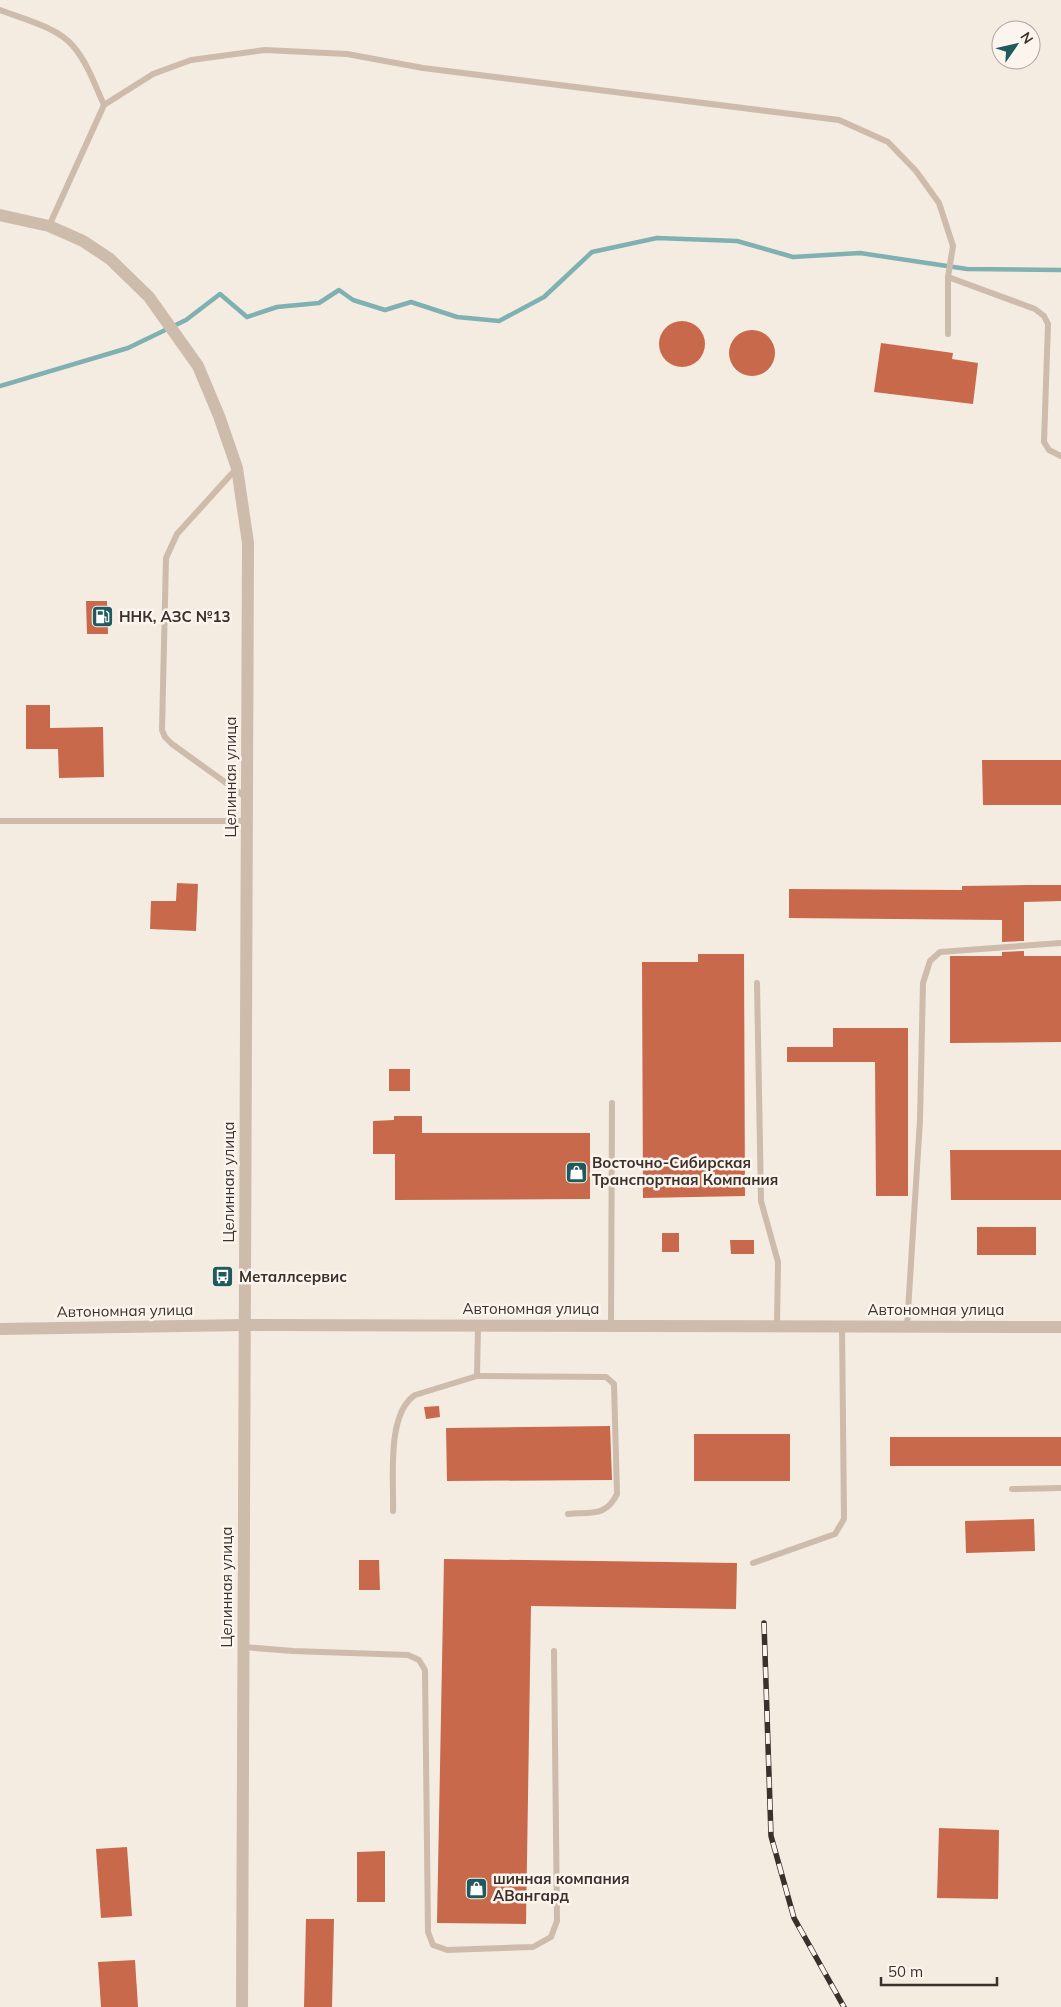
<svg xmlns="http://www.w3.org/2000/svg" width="1061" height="2007" font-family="Mulish,sans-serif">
  <rect width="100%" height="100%" fill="#f4ebe1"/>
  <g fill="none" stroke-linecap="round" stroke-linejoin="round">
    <polyline stroke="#7fb0b2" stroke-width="4.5" points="0,386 128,348 186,320 220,294 247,317 277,307 319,303 339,290 353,300 385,310 411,302 457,317 499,321 544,297 592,252 657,238 737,241 793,257 860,253 967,269 1061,270"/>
  </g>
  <g fill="#c8694b">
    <circle cx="682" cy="344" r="23"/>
    <circle cx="752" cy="353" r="23"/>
    <polygon points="881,343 953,353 952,359 978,363 973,404 874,392"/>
    <polygon points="86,601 107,601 108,634 87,634"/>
    <polygon points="26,705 50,705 50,728 103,727 104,777 59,778 58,749 26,749"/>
    <polygon points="982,760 1061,760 1061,805 983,805"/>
    <polygon points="177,883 198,884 196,931 150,929 151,901 176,901"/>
    <polygon points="1028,885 1061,885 1061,901 1024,902 1024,941 1002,942 1002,920 789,918 789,889 962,890 962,886"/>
    <polygon points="1024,951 1024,956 1061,956 1061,1042 950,1043 950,956 1002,956 1002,952"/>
    <polygon points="698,954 744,954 745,1196 643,1198 642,962 698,962"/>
    <polygon points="833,1028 908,1028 908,1196 876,1196 875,1062 787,1062 787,1047 833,1047"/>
    <rect x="389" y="1069" width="21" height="22"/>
    <polygon points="394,1116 422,1116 422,1133 590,1133 590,1199 395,1200 395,1154 373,1154 373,1121 394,1120"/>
    <polygon points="950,1150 1061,1150 1061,1200 951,1200"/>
    <rect x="977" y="1227" width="59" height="28"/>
    <rect x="662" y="1233" width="17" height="19"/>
    <polygon points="730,1240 754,1240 754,1254 731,1254"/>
    <polygon points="439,1406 440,1417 426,1419 424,1407"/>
    <polygon points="610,1426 612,1480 447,1481 446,1428"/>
    <rect x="694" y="1434" width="96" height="47"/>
    <rect x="890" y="1437" width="171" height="29"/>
    <polygon points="1034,1519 1035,1551 966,1553 965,1521"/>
    <polygon points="444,1559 737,1563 736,1609 531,1606 526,1924 437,1923"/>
    <polygon points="359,1560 379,1560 380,1590 359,1590"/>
    <polygon points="939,1828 999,1830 998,1899 937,1898"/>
    <polygon points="127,1847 132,1916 101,1918 96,1849"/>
    <polygon points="385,1851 385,1902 357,1902 357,1852"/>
    <polygon points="306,1919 334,1919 332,2007 304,2007"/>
    <polygon points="135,1960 138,2007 101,2007 98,1962"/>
  </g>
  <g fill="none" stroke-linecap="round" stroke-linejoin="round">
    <g stroke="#cdbbac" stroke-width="6">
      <path d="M0 10C23 19 57 27 73 46 87 62 95 85 104 105"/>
      <polyline points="49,226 104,105 153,74 191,60 265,50 347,54 423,68 839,120 888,142 916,171 939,203 953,246 948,277 948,334"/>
      <polyline points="948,277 1035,309 1044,316 1048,324 1044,442 1049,450 1061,456"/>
      <polyline points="236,469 177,534 166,558 162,730 165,737 172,744 247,798"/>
      <polyline points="0,821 247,821"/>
      <polyline points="757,983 761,1201 778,1262 777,1326"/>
      <polyline points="611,1326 612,1103"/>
      <polyline points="907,1327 920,1120 923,983 930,961 940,952 1061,943"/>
      <path d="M477 1376 606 1377 614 1384 617 1494C606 1517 591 1512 568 1514"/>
      <polyline points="1012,1489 1061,1488"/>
      <path d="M393 1511C394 1480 386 1414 415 1395L477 1376 478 1326"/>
      <polyline points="753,1563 835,1534 844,1519 842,1326"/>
      <polyline points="243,1647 293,1651 408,1655 419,1660 425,1670 428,1932 433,1945 447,1950 533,1947 551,1937 557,1921 554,1651"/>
    </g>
    <polyline stroke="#cdbbac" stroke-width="12" points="0,1329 245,1325 1061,1327"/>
    <polyline stroke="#cdbbac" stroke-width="12" points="0,215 49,226 83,241 110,259 149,297 198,366 219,416 237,468 248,543 242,2007"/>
    <defs>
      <polyline id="rail" points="764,1623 771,1836 794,1918 844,2007"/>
    </defs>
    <use href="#rail" stroke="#3b302b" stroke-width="5.5"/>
    <use href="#rail" stroke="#fbf5ee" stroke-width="4" stroke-dasharray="11" stroke-linecap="butt"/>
  </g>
  <defs>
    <symbol id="fuel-square" viewBox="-11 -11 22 22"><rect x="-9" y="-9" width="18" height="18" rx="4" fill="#1f5a5e" stroke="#fbf5ee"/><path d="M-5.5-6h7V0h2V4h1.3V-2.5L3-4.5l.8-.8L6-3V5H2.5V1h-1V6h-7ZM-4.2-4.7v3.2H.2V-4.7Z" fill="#fff"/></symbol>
    <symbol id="shop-square" viewBox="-11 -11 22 22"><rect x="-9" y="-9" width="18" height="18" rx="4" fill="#1f5a5e" stroke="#fbf5ee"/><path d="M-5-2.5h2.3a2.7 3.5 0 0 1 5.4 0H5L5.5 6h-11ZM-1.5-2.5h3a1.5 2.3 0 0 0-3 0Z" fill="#fff"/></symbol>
    <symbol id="bus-square" viewBox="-11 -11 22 22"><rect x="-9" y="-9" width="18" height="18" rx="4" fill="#1f5a5e" stroke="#fbf5ee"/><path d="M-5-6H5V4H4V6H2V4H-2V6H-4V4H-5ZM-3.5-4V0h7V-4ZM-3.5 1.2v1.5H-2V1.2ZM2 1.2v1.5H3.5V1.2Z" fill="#fff"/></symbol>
  </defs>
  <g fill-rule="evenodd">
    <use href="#fuel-square" x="90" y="604" width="25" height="25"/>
    <use href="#shop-square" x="564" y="1160" width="25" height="25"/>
    <use href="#bus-square" x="210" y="1264" width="25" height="25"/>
    <use href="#shop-square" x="464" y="1876" width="25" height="25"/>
  </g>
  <g text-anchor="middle" stroke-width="5" stroke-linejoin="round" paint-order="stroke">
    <g font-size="15" font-weight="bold" fill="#3b302b" stroke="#fbf5ee" text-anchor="start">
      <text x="119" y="622">ННК, АЗС №13</text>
      <text x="592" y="1168">Восточно-Сибирская<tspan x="592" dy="17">Транспортная Компания</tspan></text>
      <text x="239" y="1282">Металлсервис</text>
      <text x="493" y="1884">шинная компания<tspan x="493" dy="17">АВангард</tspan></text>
    </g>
    <g font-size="15" fill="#3b302b" stroke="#fbf5ee">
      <text transform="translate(231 777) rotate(-90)" y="5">Целинная улица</text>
      <text transform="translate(229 1182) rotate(-90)" y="5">Целинная улица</text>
      <text x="531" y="1314">Автономная улица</text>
      <text x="936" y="1315">Автономная улица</text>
      <text transform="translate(125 1311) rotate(-1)" y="5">Автономная улица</text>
      <text transform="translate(227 1587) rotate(-90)" y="5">Целинная улица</text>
    </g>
  </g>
  <g transform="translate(1016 45) rotate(56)"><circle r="24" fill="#fbf5ee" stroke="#aea6a0"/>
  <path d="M0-4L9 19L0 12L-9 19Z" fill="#1f5a5e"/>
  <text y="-8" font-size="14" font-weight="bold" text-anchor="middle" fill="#3b302b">N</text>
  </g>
  <path d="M881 1977v8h116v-8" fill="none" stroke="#3b302b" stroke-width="2.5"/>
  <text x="888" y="1977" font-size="15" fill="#3b302b" stroke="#fbf5ee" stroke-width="4" paint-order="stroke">50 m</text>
</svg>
